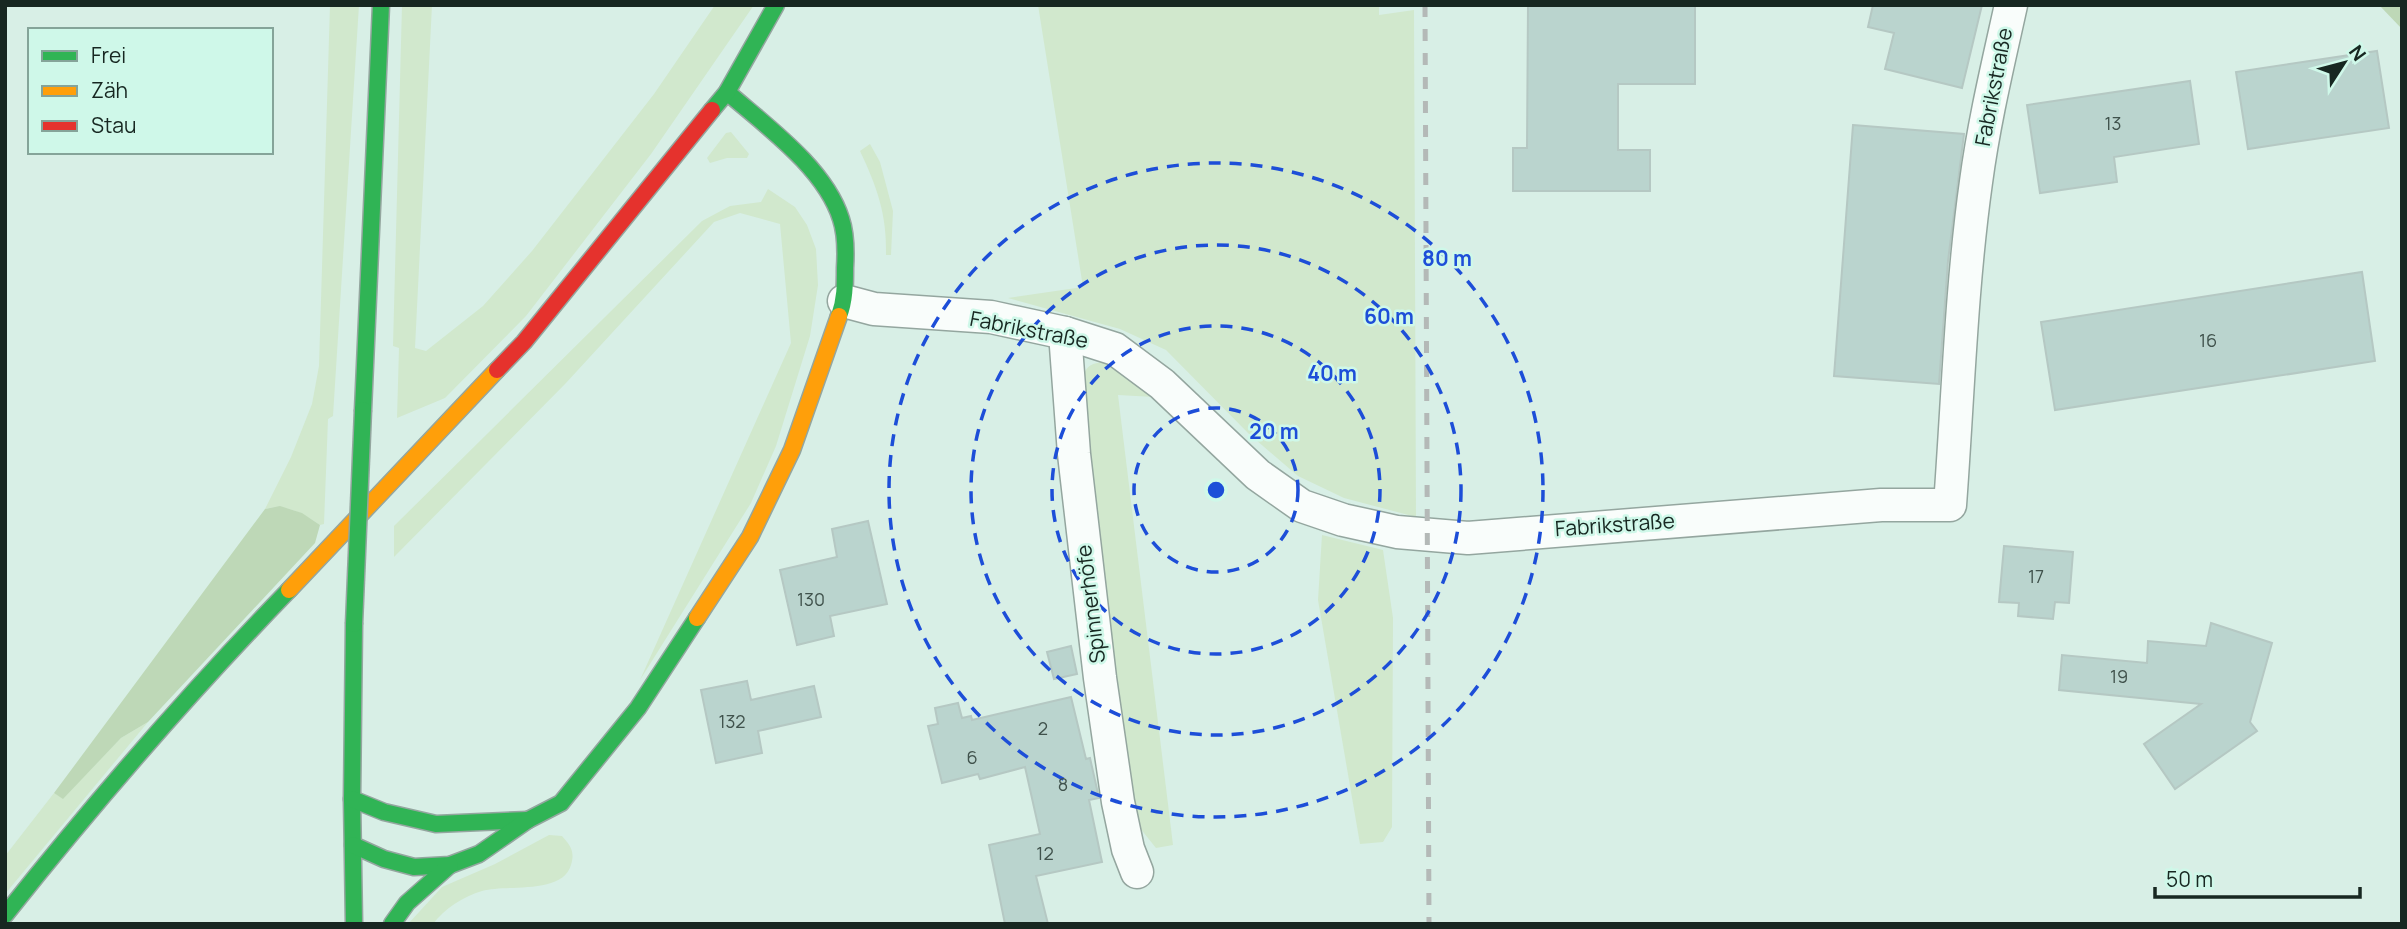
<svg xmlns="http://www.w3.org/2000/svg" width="2407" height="929" font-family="Manrope,sans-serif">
  <rect width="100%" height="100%" fill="#d8efe6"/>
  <g fill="#d1e8cd">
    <path d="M330 5H359L333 416 328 419 324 524 320 525C302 513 288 504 265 509L291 457 312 404 319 366Z"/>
    <polygon points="402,5 432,5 415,348 426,351 483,306 532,251 654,94 715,5 754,5 651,154 526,316 445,398 397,418 399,348 393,346"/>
    <polygon points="1038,5 1379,5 1379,15 1414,10 1416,517 1344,498 1298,476 1249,434 1166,350 1120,329 1008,298 1083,287"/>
    <polygon points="731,132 749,154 747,158 727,158 710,163 707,158 726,133"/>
    <path d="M870 144 880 162 893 211 891 255H886C887 214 877 187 860 151Z"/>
    <polygon points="768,189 795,207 807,225 816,249 818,285 810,336 776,446 751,503 640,680 791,343 780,224 740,213 714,222 566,383 394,557 394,526 702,221 730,206 761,202"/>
    <path d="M1106 362 1154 397 1118 395 1173 845 1156 848 1140 828 1129 821 1080 384C1086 367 1088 363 1106 362Z"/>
    <polygon points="1322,535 1383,550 1393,618 1392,827 1383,842 1360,844 1318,600"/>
    <polygon points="148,722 5,894 5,856 54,793 63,798 121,738"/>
    <path d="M549 835 562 836C571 846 575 852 571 865 562 895 508 884 482 891 464 896 444 909 433 924H408L442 887 495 864Z"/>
  </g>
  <g fill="#bed8b7">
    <polygon points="2379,5 2402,5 2402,29"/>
    <polygon points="280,506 302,513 320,525 315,543 148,722 121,738 63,799 54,793 265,509"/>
  </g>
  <g fill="#bad4ce" stroke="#b5c8c3" stroke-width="2">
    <polygon points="1528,5 1695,5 1695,84 1618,84 1618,150 1650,150 1650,191 1513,191 1513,148 1527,148"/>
    <polygon points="1873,5 1982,5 1962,88 1885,69 1894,33 1868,27"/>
    <polygon points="2377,51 2389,128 2248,149 2236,72"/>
    <polygon points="2190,81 2199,144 2114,157 2117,182 2040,193 2027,105"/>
    <polygon points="1853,125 1964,134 1948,261 1939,384 1834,376"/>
    <polygon points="2362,272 2375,361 2055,410 2041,322"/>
    <polygon points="868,521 887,604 830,616 834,636 797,645 780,570 837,557 832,529"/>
    <polygon points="2004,546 2073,552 2069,603 2055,602 2053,619 2018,616 2019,603 1999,602"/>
    <polygon points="2211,623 2272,643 2250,722 2257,731 2175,789 2144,744 2201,704 2059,690 2062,655 2147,663 2148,641 2206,646"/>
    <polygon points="1071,646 1077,674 1054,679 1047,652"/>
    <polygon points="747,681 751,700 814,686 821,717 758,731 762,753 716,763 701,690"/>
    <polygon points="1071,697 1086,759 1090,758 1099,798 1089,800 1102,862 1036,876 1048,924 1005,924 989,845 1040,834 1025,767 980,779 978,774 942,783 928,726 938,724 935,708 958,703 962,718 971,716 972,720"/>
  </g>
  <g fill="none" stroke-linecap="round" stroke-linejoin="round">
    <defs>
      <g id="street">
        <path d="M844 301 874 309 991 317 1065 333 1115 349 1162 384 1258 475 1302 506 1343 520 1397 532 1468 538 1881 505H1950C1958 398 1961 289 1976 182 1984 122 1998 64 2011 5"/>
        <polyline points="1065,333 1074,454 1100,678 1118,802 1128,849 1137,872"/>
      </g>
      <g id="fast">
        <path d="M727 92C766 126 825 168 841 219 846 234 846 252 845 268 845 285 845 300 839 316"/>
        <polyline points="712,110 727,92 776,5"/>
        <polyline points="363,410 381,5"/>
        <polyline points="354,624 352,799 354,924"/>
        <polyline points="352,799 384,812 436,824 528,820"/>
        <polyline points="353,845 384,859 414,867 450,865 479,854 528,820 561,803 638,708 697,618"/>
        <path d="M5 915C95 802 189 693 289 590"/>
        <polyline points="392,924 407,903 450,865"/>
      </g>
      <g id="slow">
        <polyline points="289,590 497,370"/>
        <polyline points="697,618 750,537 792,450 839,316"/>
      </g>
      <polyline id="jam" points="497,370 524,342 712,110"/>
    </defs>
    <use href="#street" stroke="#94a69f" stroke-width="35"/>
    <use href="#fast" stroke="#94a69f" stroke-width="19"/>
    <use href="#slow" stroke="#94a69f" stroke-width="19"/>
    <use href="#jam" stroke="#94a69f" stroke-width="19"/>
    <use href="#street" stroke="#f9fdfb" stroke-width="32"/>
    <use href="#fast" stroke="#30b455" stroke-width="16"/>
    <use href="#slow" stroke="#ff9f0a" stroke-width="16"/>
    <use href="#jam" stroke="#e5322d" stroke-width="16"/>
    <polyline stroke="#b4b9b7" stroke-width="5" stroke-dasharray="12 12" stroke-linecap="butt" points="1425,5 1429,924"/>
    <defs>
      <polyline id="fast-bridge" points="354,624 363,410"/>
    </defs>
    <use href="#fast-bridge" stroke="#94a69f" stroke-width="19" stroke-linecap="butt"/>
    <use href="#fast-bridge" stroke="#30b455" stroke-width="16"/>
  </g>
  <g fill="none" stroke="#1d4ed8" stroke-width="3.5" stroke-dasharray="12 9">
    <circle cx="1216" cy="490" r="82"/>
    <circle cx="1216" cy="490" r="164"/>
    <circle cx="1216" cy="490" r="245"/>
    <circle cx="1216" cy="490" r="327"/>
  </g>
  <g text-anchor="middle" stroke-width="5" stroke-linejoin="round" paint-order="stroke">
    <g font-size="18" fill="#40524c">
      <text x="2113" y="130">13</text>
      <text x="2208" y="347">16</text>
      <text x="2036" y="583">17</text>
      <text x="811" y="606">130</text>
      <text x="2119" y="683">19</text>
      <text x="732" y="728">132</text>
      <text x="1043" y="735">2</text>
      <text x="972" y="764">6</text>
      <text x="1063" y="791">8</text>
      <text x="1045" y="860">12</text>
    </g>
    <g font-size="21" fill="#172721" stroke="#cff8e9">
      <text transform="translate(1994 87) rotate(-79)" y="7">Fabrikstraße</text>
      <text transform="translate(1029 330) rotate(11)" y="7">Fabrikstraße</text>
      <text transform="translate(1615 525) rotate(-4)" y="7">Fabrikstraße</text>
      <text transform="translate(1091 604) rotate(-97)" y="7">Spinnerhöfe</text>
    </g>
  </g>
  <circle cx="1216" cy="490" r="10" fill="#1d4ed8" stroke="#cff8e9" stroke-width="3.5"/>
  <g font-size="21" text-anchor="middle" font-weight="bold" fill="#1d4ed8" stroke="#cff8e9" stroke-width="5" stroke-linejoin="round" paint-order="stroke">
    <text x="1447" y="266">80 m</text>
    <text x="1389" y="324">60 m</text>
    <text x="1332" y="381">40 m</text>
    <text x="1274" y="439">20 m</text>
  </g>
  <rect width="2407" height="929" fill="none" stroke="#172721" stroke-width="14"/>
  <rect x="28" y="28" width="245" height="126" fill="#cff8e9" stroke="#85a499" stroke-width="2"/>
  <rect x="42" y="51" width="35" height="10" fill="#30b455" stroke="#85a499" stroke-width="2"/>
  <text x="91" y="63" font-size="21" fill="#172721">Frei</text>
  <rect x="42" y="86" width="35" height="10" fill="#ff9f0a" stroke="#85a499" stroke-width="2"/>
  <text x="91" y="98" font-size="21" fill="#172721">Zäh</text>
  <rect x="42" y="121" width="35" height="10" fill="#e5322d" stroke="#85a499" stroke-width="2"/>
  <text x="91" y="133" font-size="21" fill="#172721">Stau</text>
  <g transform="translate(2344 63) rotate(54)" stroke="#cff8e9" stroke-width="5" paint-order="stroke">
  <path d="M0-5L12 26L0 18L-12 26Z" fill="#172721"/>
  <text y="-10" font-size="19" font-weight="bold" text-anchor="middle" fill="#172721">N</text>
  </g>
  <path d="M2155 887v10h205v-10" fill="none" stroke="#172721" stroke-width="3.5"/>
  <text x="2166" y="887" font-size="21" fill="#172721" stroke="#cff8e9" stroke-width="5" paint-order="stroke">50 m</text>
</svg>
